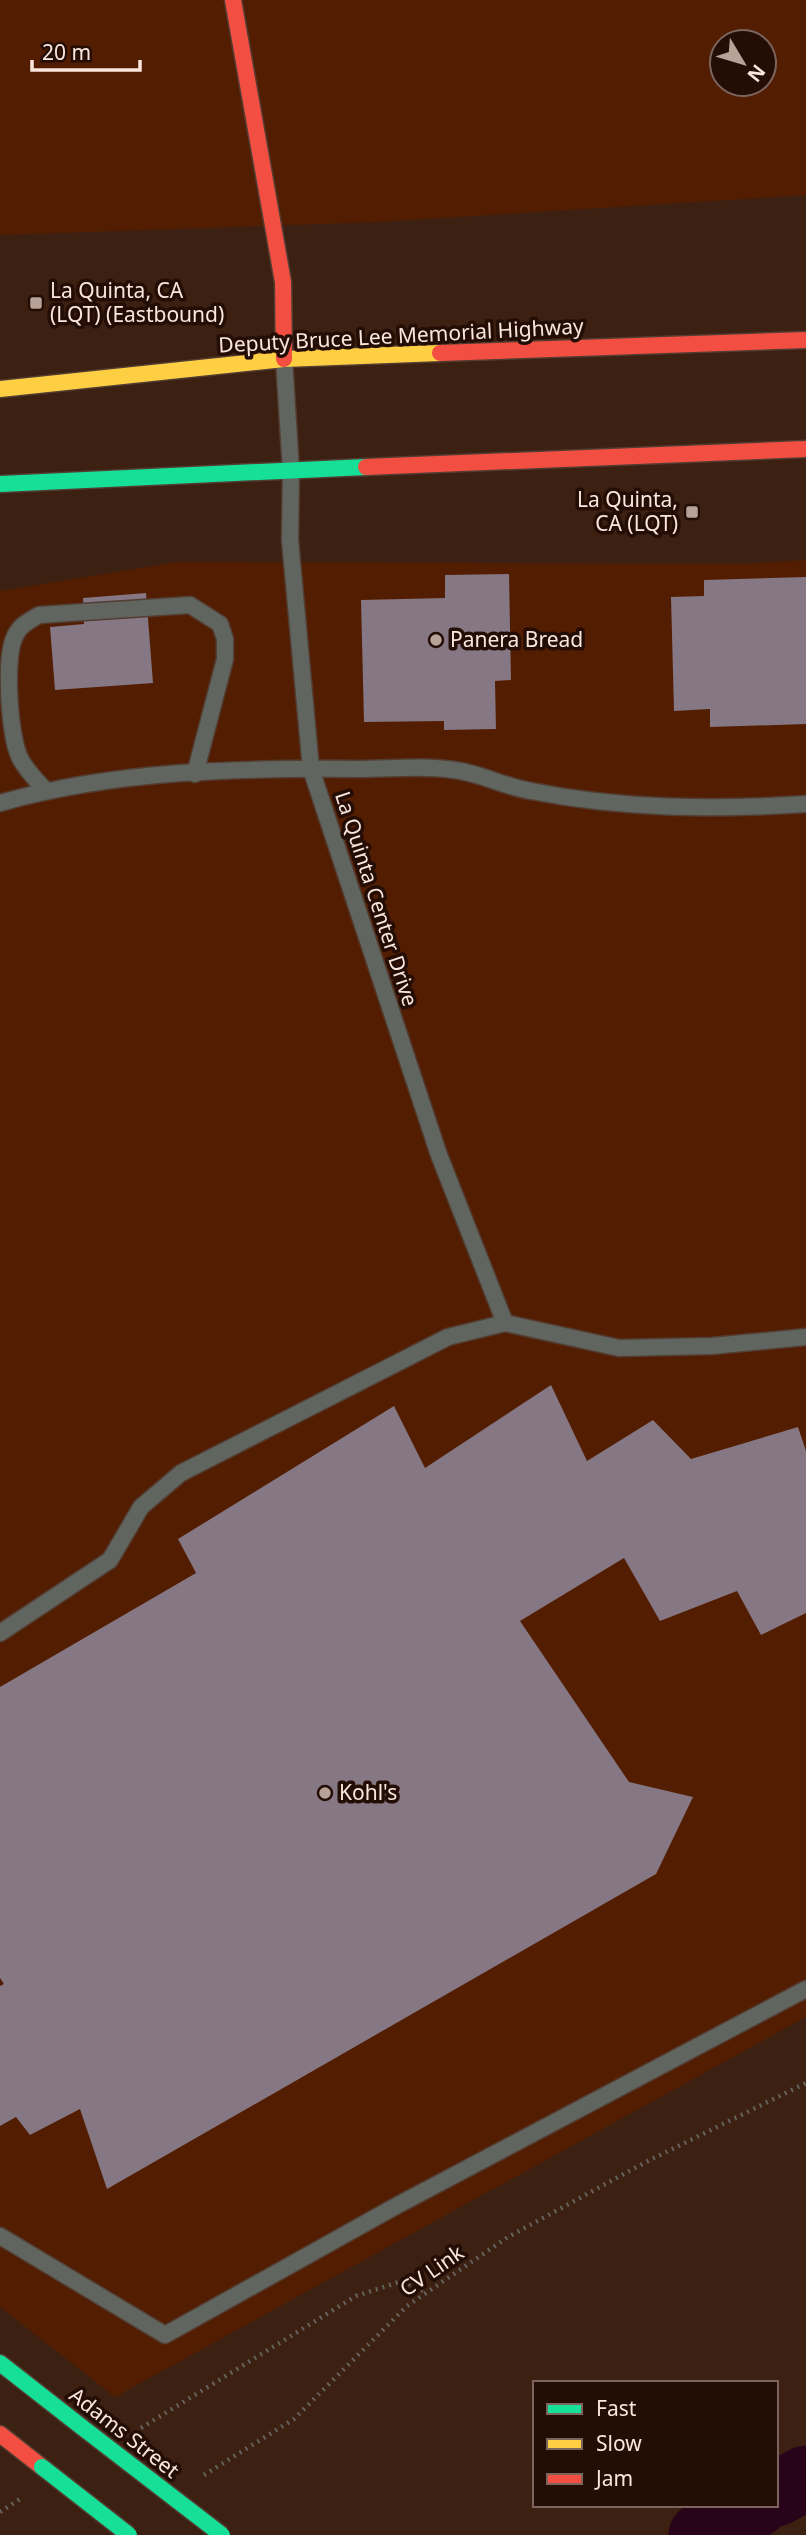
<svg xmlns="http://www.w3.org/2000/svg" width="806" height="2535" font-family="'Noto Sans',sans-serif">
  <rect width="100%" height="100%" fill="#3c2012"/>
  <g fill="#531d02" fill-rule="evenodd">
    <path d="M0 0H806V195L378 222 0 235ZM722 42H764V84H722Z"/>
    <polygon points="806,560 806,2017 115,2397 0,2307 0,591 178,562 742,564"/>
  </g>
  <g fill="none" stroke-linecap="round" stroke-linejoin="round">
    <g stroke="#290319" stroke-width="65">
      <polyline points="776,2494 806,2478"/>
      <polyline points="701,2535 756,2505"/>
    </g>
  </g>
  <g fill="#857783">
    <polygon points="509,574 511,680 495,681 496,729 444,730 444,721 364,722 361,600 445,598 445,575"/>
    <polygon points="806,577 806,724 710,727 710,709 674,711 671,597 704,596 704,580"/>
    <polygon points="146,593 153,683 55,690 50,627 84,624 83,598"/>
    <polygon points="551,1385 587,1461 653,1420 691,1459 798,1427 806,1451 806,1613 761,1635 737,1591 660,1621 624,1558 520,1621 629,1782 693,1797 656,1874 107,2189 80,2109 30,2135 16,2117 0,2126 0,1986 4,1984 0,1978 0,1687 196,1573 178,1539 394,1406 425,1468"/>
  </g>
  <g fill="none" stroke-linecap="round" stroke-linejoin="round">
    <defs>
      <g id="lane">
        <polyline points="284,359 291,471 290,540 311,769 439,1155 505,1323"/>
        <path d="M45 790C37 781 27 771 21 760 9 739 4 657 15 636 20 625 29 621 39 615L190 605 220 624 225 639V659L195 774"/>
        <path d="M0 803C115 770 240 768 358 769 389 769 423 765 454 770 480 773 505 787 531 791 622 809 713 810 806 804"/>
        <polyline points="0,1633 110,1560 141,1507 181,1473 448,1337 505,1323 619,1348 712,1346 806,1337"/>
        <polyline points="0,2236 165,2335 396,2206 806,1989"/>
      </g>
      <g id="fast">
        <polyline points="0,484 366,467"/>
        <polyline points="0,2363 83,2428"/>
      </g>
      <polyline id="slow" points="0,389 284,359 440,353"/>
      <g id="jam">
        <polyline points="233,0 283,282 284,359"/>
        <polyline points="440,353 806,340"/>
        <polyline points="366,467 806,449"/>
        <polyline points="0,2434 42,2467"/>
      </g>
    </defs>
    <use href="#lane" stroke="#533d32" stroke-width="19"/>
    <use href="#fast" stroke="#533d32" stroke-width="19"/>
    <use href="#slow" stroke="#533d32" stroke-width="19"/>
    <use href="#jam" stroke="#533d32" stroke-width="19"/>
    <g stroke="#66615b" stroke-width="4.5" stroke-dasharray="2 5" stroke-linecap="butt">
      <polyline points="141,2428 356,2296 402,2281 426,2292"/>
      <polyline points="204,2475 294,2419 407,2306 508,2237 646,2162 806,2083"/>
      <polyline points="0,2512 23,2497"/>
    </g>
    <use href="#lane" stroke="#61655f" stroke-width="16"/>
    <use href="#fast" stroke="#16e098" stroke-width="16"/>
    <use href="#slow" stroke="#ffcf43" stroke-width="16"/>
    <use href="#jam" stroke="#f24e42" stroke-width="16"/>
    <defs>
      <g id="fast-bridge">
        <polyline points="83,2428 222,2535"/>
        <polyline points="42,2467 129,2535"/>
      </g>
    </defs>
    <use href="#fast-bridge" stroke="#533d32" stroke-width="19" stroke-linecap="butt"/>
    <use href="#fast-bridge" stroke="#16e098" stroke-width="16"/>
  </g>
  <g fill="#b8a196" stroke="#240d04" stroke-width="2.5">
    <rect x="29" y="296" width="14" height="14" rx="3.5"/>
    <rect x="685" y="505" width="14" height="14" rx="3.5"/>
    <circle cx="436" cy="640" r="7"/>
    <circle cx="325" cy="1793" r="7"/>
  </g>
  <g text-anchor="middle" stroke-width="7" stroke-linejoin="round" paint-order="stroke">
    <g font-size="21" fill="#fae6dd" stroke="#240d04" text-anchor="start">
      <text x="50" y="298">La Quinta, CA<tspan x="50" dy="24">(LQT) (Eastbound)</tspan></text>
      <text x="678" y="507" text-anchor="end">La Quinta,<tspan x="678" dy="24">CA (LQT)</tspan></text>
      <text x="450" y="647">Panera Bread</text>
      <text x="339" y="1800">Kohl's</text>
    </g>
    <g font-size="21" fill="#fae6dd" stroke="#240d04">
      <text transform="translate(401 336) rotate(-3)" y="7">Deputy Bruce Lee Memorial Highway</text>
      <text transform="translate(376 899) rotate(72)" y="7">La Quinta Center Drive</text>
      <text transform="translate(432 2271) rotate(-35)" y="7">CV Link</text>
      <text transform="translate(124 2433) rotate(38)" y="7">Adams Street</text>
    </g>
  </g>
  <rect x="533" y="2381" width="245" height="126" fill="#240d04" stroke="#7a645b" stroke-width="2"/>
  <rect x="547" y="2404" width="35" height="10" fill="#16e098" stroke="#7a645b" stroke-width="2"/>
  <text x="596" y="2416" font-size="21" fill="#fae6dd">Fast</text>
  <rect x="547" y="2439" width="35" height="10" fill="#ffcf43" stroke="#7a645b" stroke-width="2"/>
  <text x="596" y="2451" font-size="21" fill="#fae6dd">Slow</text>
  <rect x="547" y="2474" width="35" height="10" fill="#f24e42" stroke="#7a645b" stroke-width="2"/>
  <text x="596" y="2486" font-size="21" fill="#fae6dd">Jam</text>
  <g transform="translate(743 63) rotate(128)"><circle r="33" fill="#240d04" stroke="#7a645b" stroke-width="2"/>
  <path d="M0-5L12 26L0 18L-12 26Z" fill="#b8a196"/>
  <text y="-10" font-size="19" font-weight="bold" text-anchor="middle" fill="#fae6dd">N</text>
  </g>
  <path d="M32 60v10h108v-10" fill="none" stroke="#fae6dd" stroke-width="3.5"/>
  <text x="42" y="60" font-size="21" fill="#fae6dd" stroke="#240d04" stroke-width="5" paint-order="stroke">20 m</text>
</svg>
